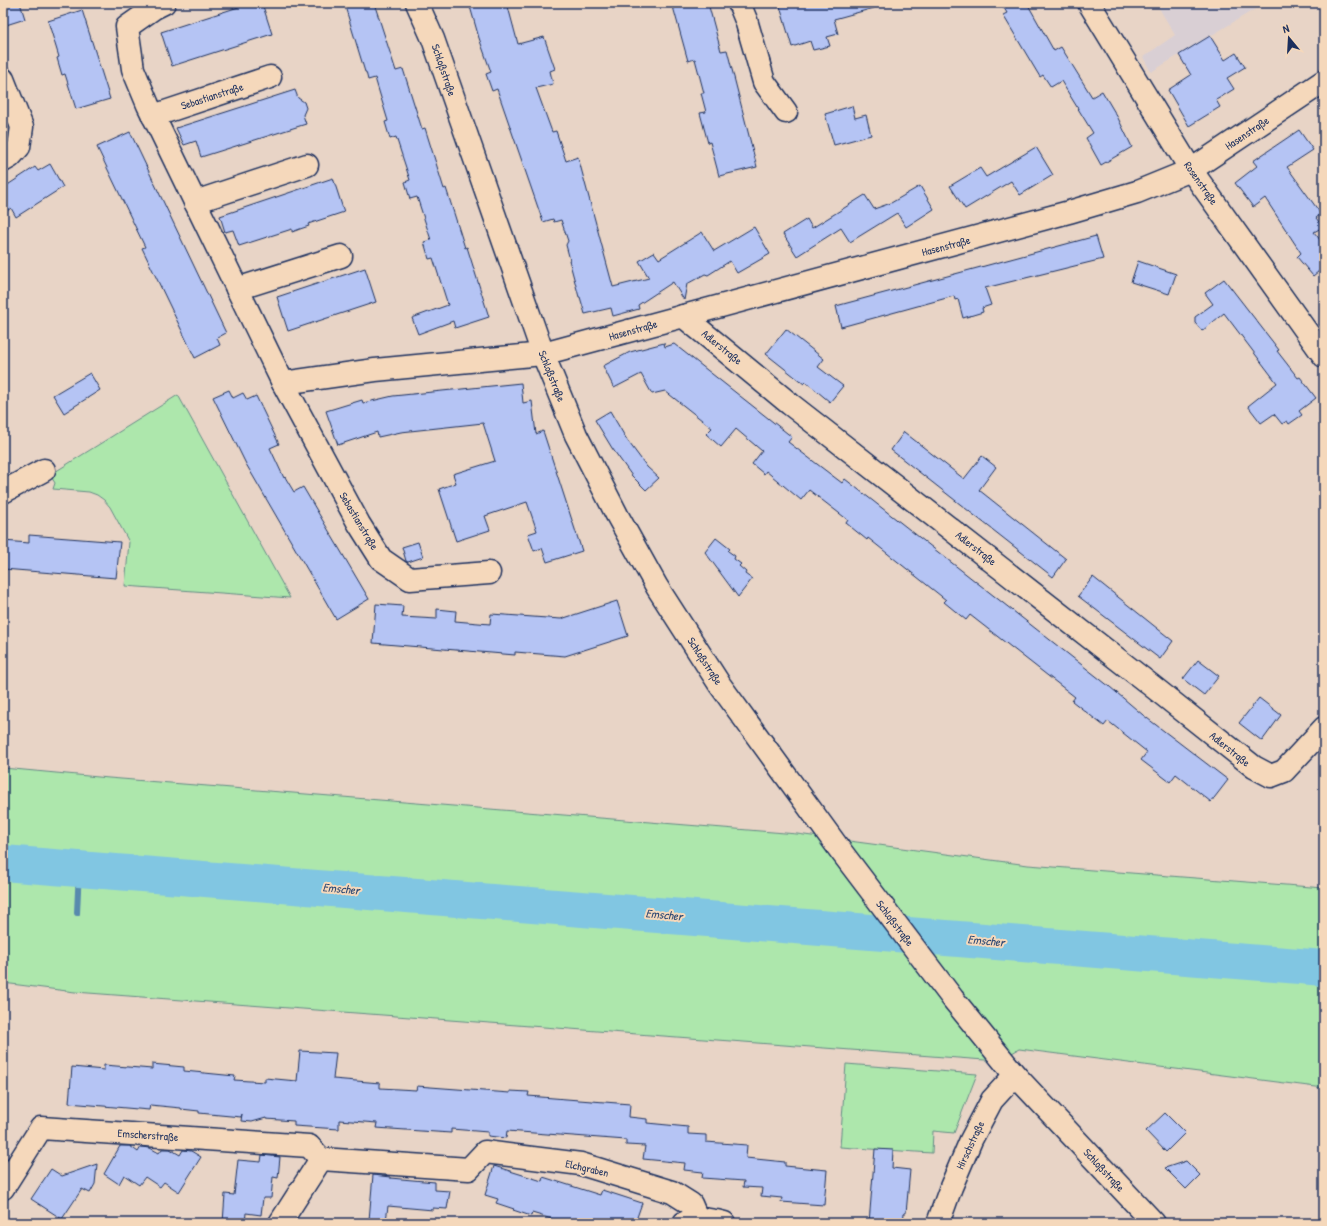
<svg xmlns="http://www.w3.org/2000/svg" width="1327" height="1226" font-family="'Patrick Hand',sans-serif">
  <rect width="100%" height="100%" fill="#e8d4c6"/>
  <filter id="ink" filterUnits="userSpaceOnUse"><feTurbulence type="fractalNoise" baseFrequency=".025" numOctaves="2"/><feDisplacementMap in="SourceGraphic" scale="8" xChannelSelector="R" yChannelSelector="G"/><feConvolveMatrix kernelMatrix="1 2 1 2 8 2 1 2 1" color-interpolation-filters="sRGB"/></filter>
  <g filter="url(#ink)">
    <polygon fill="#d9cfd4" points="1156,3 1265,3 1151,72 1143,57 1175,35"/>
    <g fill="#ade7ac" stroke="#648b85">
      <polygon points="178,395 290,598 125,586 129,542 110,507 104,500 97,495 89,492 53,489 55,483 50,475"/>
      <polygon points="3,768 109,778 797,834 1028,865 1324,888 1324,1088 1019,1049 998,1061 75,992 3,983"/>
      <polygon points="846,1064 977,1074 954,1133 933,1131 932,1153 840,1147"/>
    </g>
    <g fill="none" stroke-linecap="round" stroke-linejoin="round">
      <polyline stroke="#588aad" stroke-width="6" points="77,913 79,869"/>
      <polyline stroke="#81c6e2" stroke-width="36" points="3,863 1324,968"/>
    </g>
    <g fill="#b5c4f4" stroke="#1b2f5e">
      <polygon points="17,3 20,3 25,19 3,26 3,7"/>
      <polygon points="251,3 262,3 272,34 172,66 161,32"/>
      <polygon points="344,3 374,3 396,71 403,69 422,129 425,128 444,189 446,188 465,248 467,247 489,317 455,328 453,321 418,334 412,318 448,305 433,258 429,259 424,242 431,240 417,197 410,199 405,182 410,180 396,137 390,139 385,122 388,121 375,78 368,80 366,72 365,72"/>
      <polygon points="469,3 507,3 518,44 544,37 555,69 550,71 553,84 536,88 552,132 556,131 566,161 578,157 613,287 649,278 639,261 654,252 659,259 702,232 714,251 754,227 770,254 737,273 730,261 708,275 705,274 687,284 684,300 673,282 638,305 639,309 613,316 611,308 585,314 580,297 579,297 569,260 570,260 566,245 568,241 561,220 554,222 553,219 543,222 497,89 492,91 486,74 491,72 479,38"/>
      <polygon points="672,3 708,3 721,51 727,50 757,167 719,176 710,142 708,143 700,113 706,112 701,93 704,93 695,59 688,61"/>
      <polygon points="779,3 873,3 874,8 834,19 838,34 827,37 830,46 813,50 810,41 792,47"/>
      <polygon points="1001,3 1027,3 1054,51 1061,47 1092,97 1102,91 1118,118 1132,147 1101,165 1086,138 1093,133 1061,81 1051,87 1043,75 1040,77 1003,15 1007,13"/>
      <polygon points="82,10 110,99 76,109 65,74 62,75 57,58 59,57 48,21"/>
      <polygon points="1210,36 1225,60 1236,53 1245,67 1227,78 1234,89 1216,100 1220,107 1189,126 1168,90 1191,75 1179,55"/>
      <polygon points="295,90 298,98 304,102 306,108 303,115 306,124 255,140 201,157 196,141 184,145 176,128"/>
      <polygon points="852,106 855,118 866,115 871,135 834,145 825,114"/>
      <polygon points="1299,130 1313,150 1287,167 1321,214 1316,218 1323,227 1314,232 1324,245 1324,267 1313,276 1297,257 1301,253 1265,198 1253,207 1235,183 1257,166 1253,161"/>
      <polygon points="130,132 226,333 217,338 220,345 195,358 142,248 145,247 97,147"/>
      <polygon points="1036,147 1053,175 1020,195 1011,181 965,209 950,186 980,168 986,177"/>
      <polygon points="50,164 63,187 16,217 11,208 3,214 3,188 35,167 38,171"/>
      <polygon points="333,178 344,212 308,224 309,226 300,229 292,232 292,229 239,246 233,230 225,232 220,216"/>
      <polygon points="920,186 934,209 906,227 897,213 850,242 841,228 797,256 783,234 807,219 812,228 865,195 874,209 891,203"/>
      <polygon points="1096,236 1103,259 985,288 991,305 982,308 983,312 963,318 958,299 955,300 954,296 841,327 836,306"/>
      <polygon points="1138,261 1176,274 1169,294 1131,282"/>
      <polygon points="365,268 376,302 288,331 277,297"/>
      <polygon points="1224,279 1279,350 1277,351 1298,378 1300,377 1316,398 1299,411 1302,415 1289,424 1287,421 1282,424 1274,414 1261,423 1248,406 1277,383 1224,313 1202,331 1195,323 1195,317 1213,304 1205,293"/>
      <polygon points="786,329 824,359 818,367 843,386 830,402 806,382 804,384 766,354"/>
      <polygon points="664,343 665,347 674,344 792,437 788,442 842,483 845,479 1110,687 1143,715 1228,780 1211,802 1176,774 1170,782 1141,760 1147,752 1108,721 1104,726 1072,701 1075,697 970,615 966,620 944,602 946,600 868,538 867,540 846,523 848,520 809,490 801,500 766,471 764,474 752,464 762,451 736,429 721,447 706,434 712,428 665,391 652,394 641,374 614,388 603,366 630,352"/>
      <polygon points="90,373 100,390 64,413 53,395"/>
      <polygon points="521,383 523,403 532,401 536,434 543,431 582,551 547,562 542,548 534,551 528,534 537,531 527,502 485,516 490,530 456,541 439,489 456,483 453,474 495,461 483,423 401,432 378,437 377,432 338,445 326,411 362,400 363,403 393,396"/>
      <polygon points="229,390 233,398 243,393 247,400 256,396 279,444 270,448 284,478 285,477 294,492 303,487 369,599 336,619 246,464 213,397"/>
      <polygon points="610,411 627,440 647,467 659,478 646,490 632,476 612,448 595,420"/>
      <polygon points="904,432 964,479 982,456 996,467 979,490 1066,559 1053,577 891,450"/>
      <polygon points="29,535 120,542 116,578 3,569 3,541 29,543"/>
      <polygon points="716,538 730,549 728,551 735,556 734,559 741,564 739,566 746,572 745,574 752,579 738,597 705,552"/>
      <polygon points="418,542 423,557 408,562 406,561 402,547"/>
      <polygon points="1093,577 1173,641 1160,659 1078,596"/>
      <polygon points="617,601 628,636 565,656 515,652 515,655 373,643 376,604 403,606 402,617 437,619 437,609 456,611 455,621 490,624 491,614 561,619"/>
      <polygon points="1198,660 1219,676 1204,695 1183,679"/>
      <polygon points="1259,698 1281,715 1262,741 1239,723"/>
      <polygon points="300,1051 336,1053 333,1079 380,1083 380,1088 416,1090 417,1086 510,1093 510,1091 529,1092 528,1096 630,1104 629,1117 647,1119 647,1123 688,1127 688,1134 706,1135 706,1142 747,1145 746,1158 785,1162 785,1166 827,1170 824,1205 781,1202 782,1198 761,1196 762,1188 743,1187 744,1181 702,1178 703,1172 684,1170 685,1163 643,1159 645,1146 626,1145 626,1140 507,1131 506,1138 488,1136 488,1132 451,1129 451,1133 376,1128 377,1123 339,1120 339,1129 294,1126 294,1121 266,1119 266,1118 252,1122 241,1121 242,1114 241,1117 199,1113 199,1111 181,1109 181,1108 150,1105 149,1110 69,1103 72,1067 104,1070 104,1065 152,1069 152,1064 184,1067 184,1071 235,1076 234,1080 265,1082 265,1078 297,1081"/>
      <polygon points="1165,1113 1185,1133 1166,1152 1146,1131"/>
      <polygon points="120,1146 130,1146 138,1152 141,1147 150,1148 159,1153 162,1149 170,1149 180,1155 183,1150 191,1151 201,1157 179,1192 164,1182 160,1187 145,1177 139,1185 124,1175 119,1184 104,1174"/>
      <polygon points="875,1149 893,1150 892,1168 910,1170 906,1213 904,1213 903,1223 869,1223"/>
      <polygon points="262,1155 280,1157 278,1178 273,1177 271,1198 263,1198 261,1215 246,1213 245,1223 223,1223 225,1194 234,1195 238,1160 261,1162"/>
      <polygon points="1186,1161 1200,1175 1186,1189 1165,1168"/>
      <polygon points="97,1164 95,1184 90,1193 82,1189 62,1219 31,1199 51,1169 62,1176"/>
      <polygon points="494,1166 542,1181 543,1177 600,1195 602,1190 642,1203 635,1223 565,1223 532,1213 531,1216 513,1210 514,1209 496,1203 498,1199 485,1195"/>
      <polygon points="373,1175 390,1177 390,1178 435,1182 435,1190 450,1191 447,1209 433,1208 433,1210 388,1206 386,1221 369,1220"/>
    </g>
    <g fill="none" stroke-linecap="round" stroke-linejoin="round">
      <defs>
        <g id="minor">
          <polyline points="164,3 154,8 127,27 133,69 148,105 283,383 359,524 381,559 410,579 489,573"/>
          <polyline points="417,3 433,39 543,354 576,435 617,515 657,587 720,685 840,850 953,999 1015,1075 1154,1223"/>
          <polyline points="739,3 746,20 764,82 786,112"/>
          <polyline points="1089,3 1191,170 1324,356"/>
          <polyline points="3,79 22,127 19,147 10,157 3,161"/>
          <polyline points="153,116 270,77"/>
          <polyline points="195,202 307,165"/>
          <polyline points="237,289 341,256"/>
          <polyline points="683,316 790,404 1152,686 1254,767 1271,776 1284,771 1324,728"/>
          <polyline points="283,383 375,370 543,354 1069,212 1137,192 1191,170 1324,81"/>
          <polyline points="3,492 44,470"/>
          <polyline points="3,1188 41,1128 309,1146 321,1159 469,1169 485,1152 581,1164 672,1192 691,1204 697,1218"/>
          <polyline points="280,1223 321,1159"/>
          <polyline points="684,1223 697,1218 716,1221 724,1223"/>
          <polyline points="938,1223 951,1187 971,1140 992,1100 1015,1075"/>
        </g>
      </defs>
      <use href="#minor" stroke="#1b2f5e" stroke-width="25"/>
      <use href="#minor" stroke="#f5d8bb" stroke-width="22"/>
    </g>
  </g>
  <g text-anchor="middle" stroke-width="4" stroke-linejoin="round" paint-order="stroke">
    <g font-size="11" fill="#1b2f5e" stroke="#f5d8bb">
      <text transform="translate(444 70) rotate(71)" y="4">Schloßstraße</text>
      <text transform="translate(212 96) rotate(-18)" y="4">Sebastianstraße</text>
      <text transform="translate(1247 133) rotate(-34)" y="4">Hasenstraße</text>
      <text transform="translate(1201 183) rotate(55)" y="4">Rosenstraße</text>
      <text transform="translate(946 246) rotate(-15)" y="4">Hasenstraße</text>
      <text transform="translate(633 330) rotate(-16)" y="4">Hasenstraße</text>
      <text transform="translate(722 347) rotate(39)" y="4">Adlerstraße</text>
      <text transform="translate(552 376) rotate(68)" y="4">Schloßstraße</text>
      <text transform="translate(359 521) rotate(59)" y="4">Sebastianstraße</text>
      <text transform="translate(976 548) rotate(38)" y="4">Adlerstraße</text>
      <text transform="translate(705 661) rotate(57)" y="4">Schloßstraße</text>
      <text transform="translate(1230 749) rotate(39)" y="4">Adlerstraße</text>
      <text transform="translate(895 923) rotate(53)" y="4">Schloßstraße</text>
      <text transform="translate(148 1135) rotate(4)" y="4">Emscherstraße</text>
      <text transform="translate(970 1145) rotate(-65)" y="4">Hirschstraße</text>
      <text transform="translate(587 1168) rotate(13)" y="4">Elchgraben</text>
      <text transform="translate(1104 1170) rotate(47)" y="4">Schloßstraße</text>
    </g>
    <g font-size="12" font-style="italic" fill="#2a4672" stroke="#f5d8bb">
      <text transform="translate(341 889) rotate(5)" y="4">Emscher</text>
      <text transform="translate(664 915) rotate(5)" y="4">Emscher</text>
      <text transform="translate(986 941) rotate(5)" y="4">Emscher</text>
    </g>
  </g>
  <rect width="1327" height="1226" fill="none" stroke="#f5d8bb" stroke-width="16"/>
  <rect x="8" y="8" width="1311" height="1210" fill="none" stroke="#1b2f5e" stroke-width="1.5" filter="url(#ink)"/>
  <g transform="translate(1289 38) rotate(342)" stroke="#f5d8bb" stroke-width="3" paint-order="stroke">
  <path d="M0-3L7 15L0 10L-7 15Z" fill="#1b2f5e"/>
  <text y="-6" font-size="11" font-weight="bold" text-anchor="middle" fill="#1b2f5e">N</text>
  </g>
</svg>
